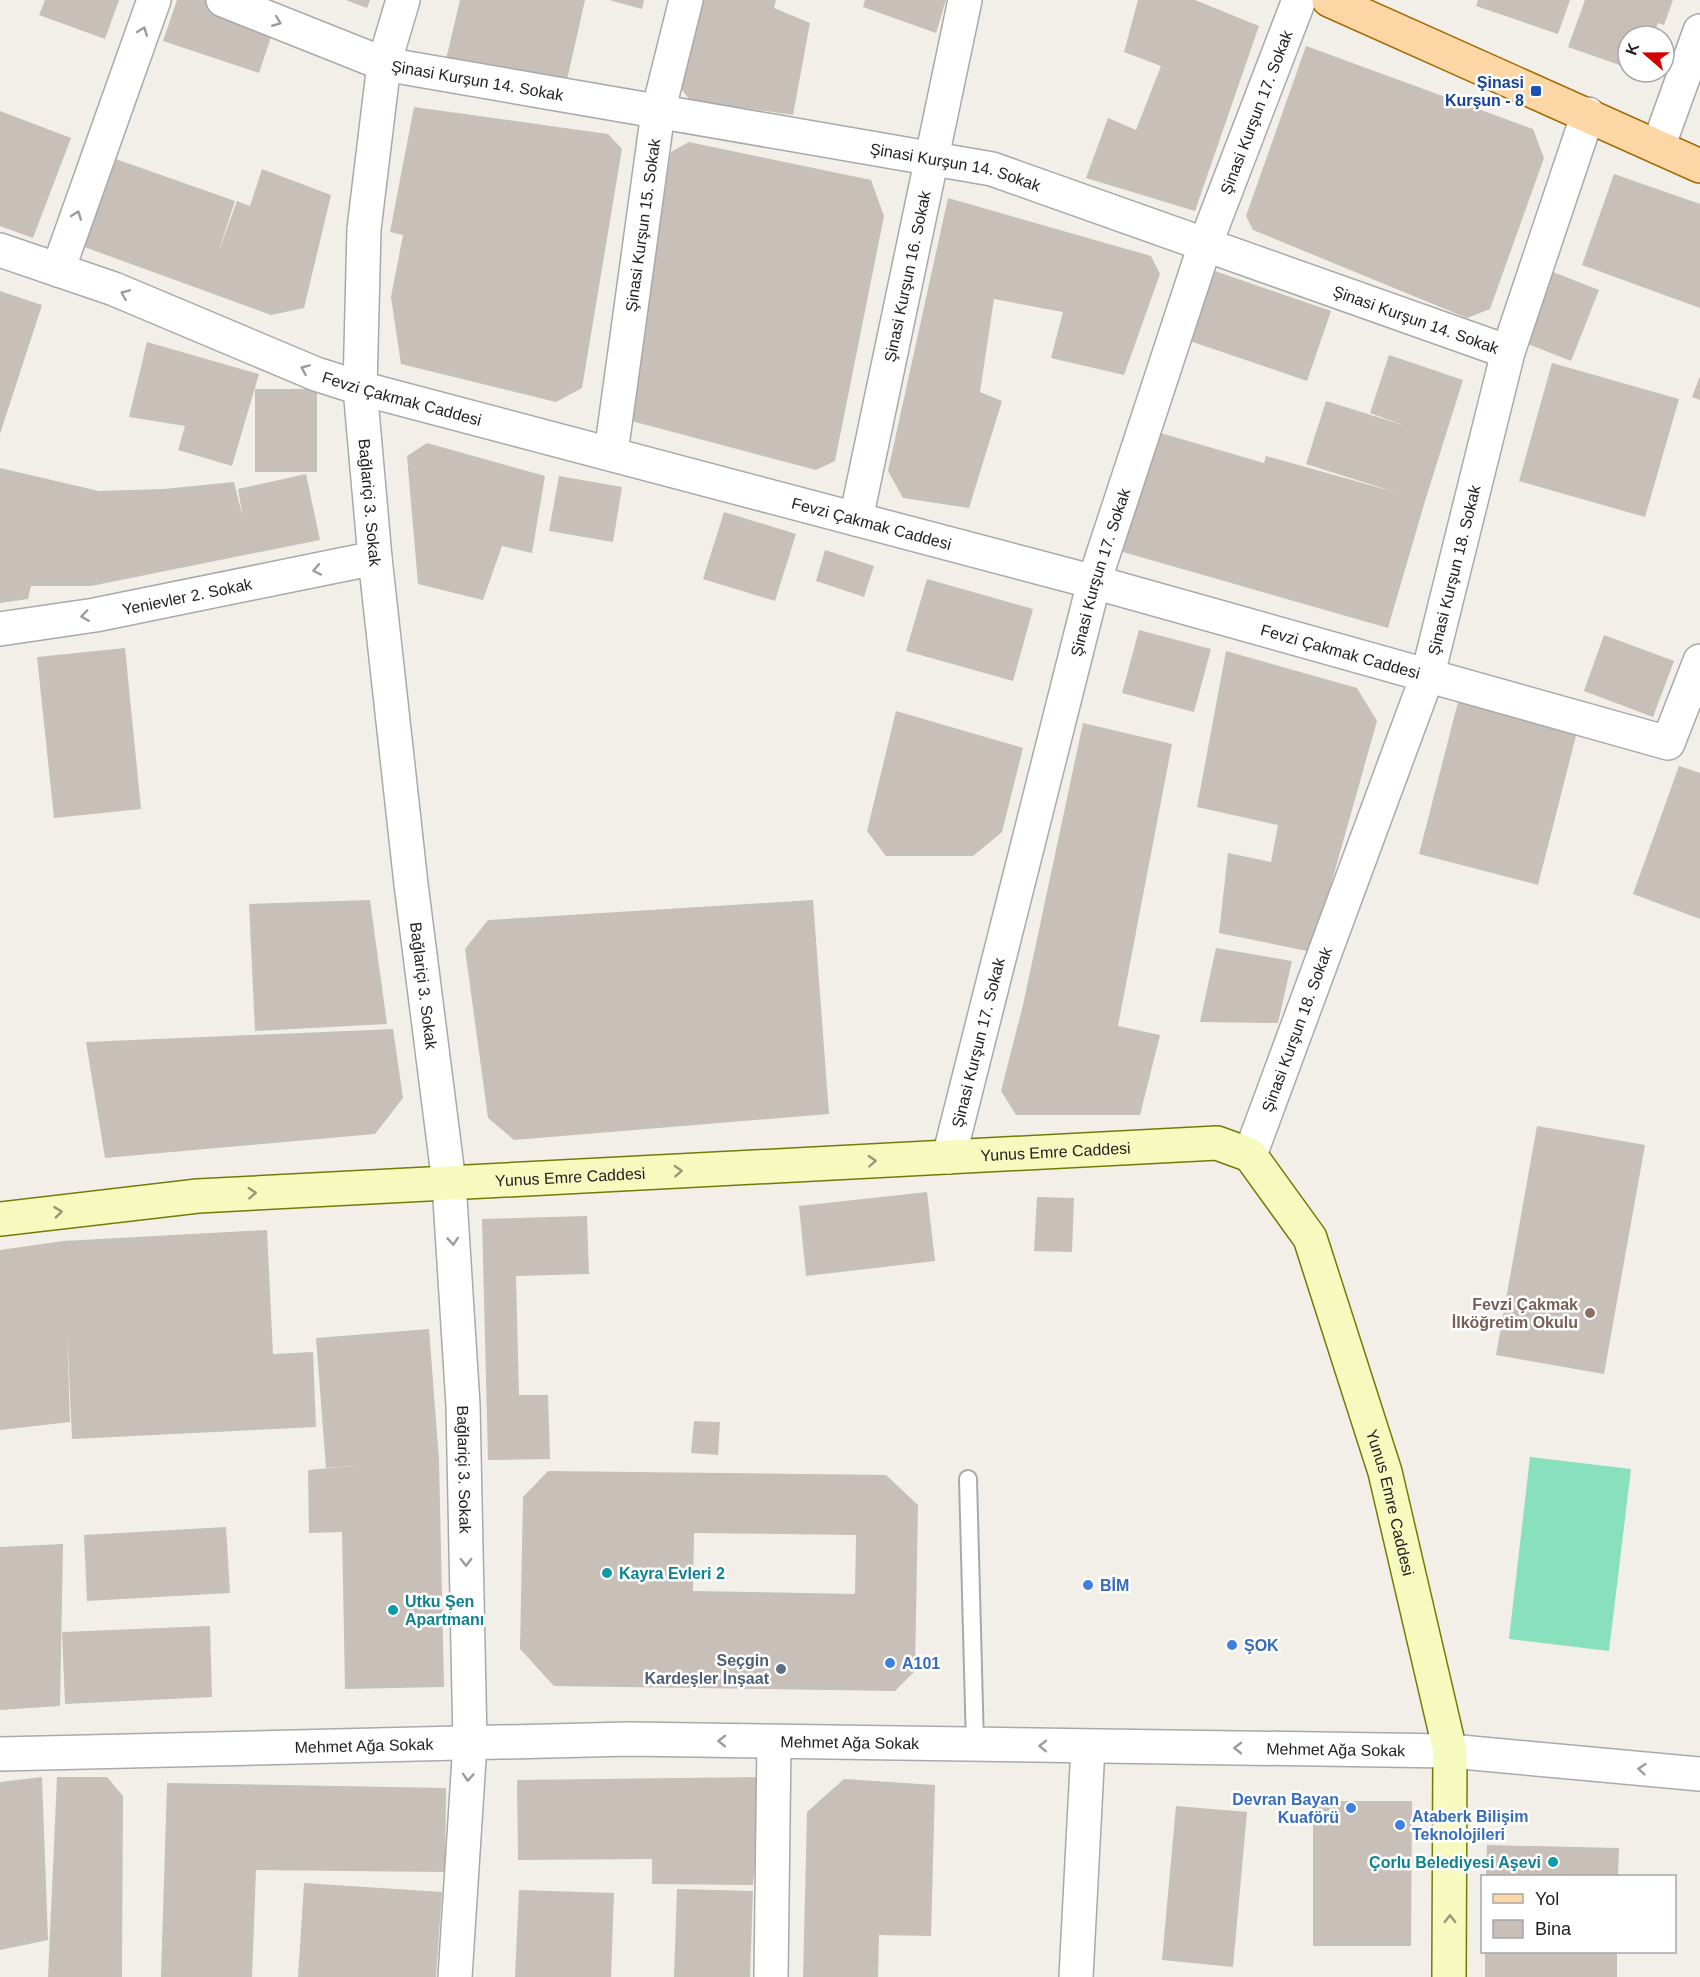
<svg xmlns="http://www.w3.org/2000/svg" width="1700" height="1977" font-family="Arial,sans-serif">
  <rect width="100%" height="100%" fill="#f2efe9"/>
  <polygon fill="#88e0be" points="1530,1457 1631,1469 1609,1651 1509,1639"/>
  <g fill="#c7bfb8" fill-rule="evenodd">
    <polygon points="45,0 119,0 105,39 39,15"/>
    <polygon points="177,0 209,0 276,22 259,73 163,41"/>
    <polygon points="346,0 370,0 367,8"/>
    <polygon points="460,0 585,0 566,84 444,68"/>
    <polygon points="609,0 644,0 642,9"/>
    <polygon points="695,0 776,0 774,8 810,23 793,115 690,100 677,84"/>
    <polygon points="865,0 946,0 936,33 863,7"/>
    <polygon points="1138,0 1195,0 1259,26 1195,211 1086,178 1108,118 1136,130 1161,66 1124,52"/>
    <polygon points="1478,0 1570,0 1558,34 1476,6"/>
    <polygon points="1585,0 1673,0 1664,25 1658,23 1653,36 1628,36 1628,68 1568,47"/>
    <polygon points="1306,46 1533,129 1544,158 1490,309 1467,318 1253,230 1246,216"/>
    <polygon points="414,107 608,134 622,149 582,388 556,402 401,364 391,297 403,235 390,232"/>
    <polygon points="0,111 71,138 33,238 0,226"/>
    <polygon points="689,142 871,180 884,216 835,461 816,470 624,419 671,152"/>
    <polygon points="110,157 235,201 217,256 237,201 250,206 262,169 331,195 304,308 271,315 79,245"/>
    <polygon points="1614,174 1700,204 1700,308 1582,265"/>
    <polygon points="948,198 1151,256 1160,274 1124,375 1051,358 1063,312 994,299 980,392 1002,401 969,508 903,498 888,471"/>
    <polygon points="1212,270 1331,311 1307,381 1187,340"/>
    <polygon points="1548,270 1599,290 1571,361 1520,341"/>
    <polygon points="0,291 42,305 0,434"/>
    <polygon points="147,342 259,374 232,466 178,450 185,426 129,417"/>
    <polygon points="1389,355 1463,380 1425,501 1388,628 1116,550 1150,430 1264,463 1266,456 1398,493 1306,464 1326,401 1406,426 1370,413"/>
    <polygon points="1552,363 1679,399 1645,517 1519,481"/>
    <polygon points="1700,376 1700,400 1692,397"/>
    <rect x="255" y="389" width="62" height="83"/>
    <polygon points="427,443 545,476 532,553 502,546 483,600 418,584 407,456"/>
    <polygon points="0,468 99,491 164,489 234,482 243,518 238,489 306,474 320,540 91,586 31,586 28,599 0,603"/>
    <polygon points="559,476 622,487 613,542 549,531"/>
    <polygon points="724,512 796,534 775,601 703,579"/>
    <polygon points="825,550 874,566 864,597 816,581"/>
    <polygon points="927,579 1033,609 1013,681 906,651"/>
    <polygon points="1139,630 1211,649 1194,712 1122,693"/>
    <polygon points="1604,635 1674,661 1653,717 1584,691"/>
    <polygon points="125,648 141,809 54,818 37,657"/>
    <polygon points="1226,651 1357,688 1377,721 1312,952 1219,933 1228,853 1271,862 1278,825 1197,807"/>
    <polygon points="1460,694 1579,724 1538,885 1419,854"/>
    <polygon points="896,711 1023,748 1002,832 973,856 886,856 867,831"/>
    <polygon points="1083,723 1172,744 1118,1026 1160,1035 1140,1115 1016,1115 1001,1091 1023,1005"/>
    <polygon points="1679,766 1700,773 1700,919 1633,894"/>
    <polygon points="370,900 387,1024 255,1031 249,904"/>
    <polygon points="813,900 829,1114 514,1140 488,1118 465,949 488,920"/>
    <polygon points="1216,948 1292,961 1278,1023 1200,1022"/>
    <polygon points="393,1029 403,1098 375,1134 105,1158 86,1042"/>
    <polygon points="1537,1126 1645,1145 1604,1374 1496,1355"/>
    <polygon points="927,1192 935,1261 806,1276 799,1206"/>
    <polygon points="1037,1197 1074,1198 1072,1252 1034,1251"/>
    <polygon points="587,1216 589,1274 516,1276 519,1395 548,1395 550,1459 488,1460 482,1219"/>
    <polygon points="267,1230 273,1354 313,1352 316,1427 72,1439 67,1327 70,1422 0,1430 0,1250 63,1241"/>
    <polygon points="429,1329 439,1460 444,1687 345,1689 342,1532 309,1533 308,1470 355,1466 326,1468 316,1338"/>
    <polygon points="694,1421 720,1422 718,1455 691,1453"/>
    <path d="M548 1471 886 1475 918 1505 915 1671 895 1691 554 1686 520 1649 523 1497ZM694 1533 856 1535 855 1594 693 1591Z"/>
    <polygon points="226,1527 230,1593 87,1601 84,1535"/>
    <polygon points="63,1544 60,1706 0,1710 0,1547"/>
    <polygon points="210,1626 212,1697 65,1704 62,1632"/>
    <polygon points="42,1777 48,1940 0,1950 0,1782"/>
    <polygon points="57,1777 107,1777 123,1796 122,1977 48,1977"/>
    <polygon points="762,1777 753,1885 652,1884 652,1859 518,1860 517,1780"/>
    <polygon points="844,1779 935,1785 931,1936 879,1935 878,1977 803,1977 807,1812"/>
    <polygon points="167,1783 446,1788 445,1872 256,1870 252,1977 161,1977"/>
    <polygon points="1313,1801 1412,1801 1411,1946 1313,1946"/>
    <polygon points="1176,1806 1247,1812 1233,1967 1162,1960"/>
    <polygon points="1487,1845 1619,1848 1618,1876 1486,1876"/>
    <polygon points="304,1883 442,1892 436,1977 298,1977"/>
    <polygon points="677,1889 753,1891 750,1977 674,1977"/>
    <polygon points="519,1890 614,1893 611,1977 515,1977"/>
    <rect x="1485" y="1952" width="132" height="25"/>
  </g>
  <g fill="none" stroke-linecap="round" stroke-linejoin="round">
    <defs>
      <polyline id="lane" points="968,1479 975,1745"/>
      <g id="street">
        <path id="s1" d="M223 0 384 64 992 169 1508 352"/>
        <path id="s2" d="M403 0 384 64 364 229 360 388 375 558 411 884 449 1183 463 1405 470 1743 455 1977"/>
        <polyline points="1658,147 1700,31"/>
        <path id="s3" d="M0 250 114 289 316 374 360 388 1094 582 1668 743 1700 661"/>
        <polyline points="58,270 154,0"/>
        <path id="s4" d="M611 453 658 112 686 0"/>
        <path id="s5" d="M856 519 965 0"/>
        <path id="s6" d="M0 629 95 615 375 558"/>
        <path id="s7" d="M1250 1155 1428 674 1508 352 1588 114"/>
        <path id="s8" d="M949 1157 1094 582 1205 245 1299 0"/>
        <path id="s9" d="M0 1754 629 1739 1450 1751 1700 1774"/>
        <polyline points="771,1977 774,1743"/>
        <polyline points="1076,1977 1088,1747"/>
      </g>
      <g id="secondary">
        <path id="s10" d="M0 1219 198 1196 1217 1143 1250 1155 1310 1238 1385 1472 1450 1751 1449 1977"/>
      </g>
      <polyline id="primary" points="1329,0 1700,166"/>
    </defs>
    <use href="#lane" stroke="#a9a9a9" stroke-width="20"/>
    <use href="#street" stroke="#a9a9a9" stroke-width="36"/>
    <use href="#secondary" stroke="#707d05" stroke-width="36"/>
    <use href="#primary" stroke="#a06b00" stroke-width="36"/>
    <use href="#lane" stroke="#fff" stroke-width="16"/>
    <use href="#street" stroke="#fff" stroke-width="33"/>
    <use href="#secondary" stroke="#f7fabf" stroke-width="33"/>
    <use href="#primary" stroke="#fcd6a4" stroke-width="33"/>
  </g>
  <defs><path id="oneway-chevron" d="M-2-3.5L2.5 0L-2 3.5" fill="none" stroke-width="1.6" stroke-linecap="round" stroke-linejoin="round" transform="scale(1.5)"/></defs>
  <g stroke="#9c9c9c">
    <use href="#oneway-chevron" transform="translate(277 22) rotate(22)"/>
    <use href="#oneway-chevron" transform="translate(143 31) rotate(-70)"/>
    <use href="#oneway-chevron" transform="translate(77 215) rotate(-70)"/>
    <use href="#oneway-chevron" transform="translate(125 294) rotate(-157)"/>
    <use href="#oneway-chevron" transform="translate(305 369) rotate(-157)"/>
    <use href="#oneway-chevron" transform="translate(317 570) rotate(169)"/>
    <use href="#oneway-chevron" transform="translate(85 616) rotate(172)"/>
    <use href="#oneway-chevron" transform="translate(453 1241) rotate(86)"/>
    <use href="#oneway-chevron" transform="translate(466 1562) rotate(89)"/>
    <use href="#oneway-chevron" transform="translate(722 1741) rotate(-179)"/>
    <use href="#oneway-chevron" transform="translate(1043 1746) rotate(-179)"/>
    <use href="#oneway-chevron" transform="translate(1238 1748) rotate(-179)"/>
    <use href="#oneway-chevron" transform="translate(1642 1769) rotate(-175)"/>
    <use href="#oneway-chevron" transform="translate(468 1777) rotate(94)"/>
  </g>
  <g stroke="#979978">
    <use href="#oneway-chevron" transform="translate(872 1161) rotate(-3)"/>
    <use href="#oneway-chevron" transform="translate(678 1171) rotate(-3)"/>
    <use href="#oneway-chevron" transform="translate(252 1193) rotate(-3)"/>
    <use href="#oneway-chevron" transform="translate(58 1212) rotate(-7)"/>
    <use href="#oneway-chevron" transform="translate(1450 1919) rotate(-90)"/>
  </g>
  <rect fill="#1a4fb4" stroke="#fff" stroke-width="2" x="1530" y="85" width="12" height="12" rx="3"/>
  <circle fill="#8d6e63" stroke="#fff" stroke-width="2" cx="1590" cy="1313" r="6"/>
  <g fill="#0f9aa8" stroke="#fff" stroke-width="2">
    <circle cx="607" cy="1573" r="6"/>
    <circle cx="393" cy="1610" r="6"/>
    <circle cx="1553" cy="1862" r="6"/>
  </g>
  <g fill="#3f7fe0" stroke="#fff" stroke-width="2">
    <circle cx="1088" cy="1585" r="6"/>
    <circle cx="1232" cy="1645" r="6"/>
    <circle cx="890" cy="1663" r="6"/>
    <circle cx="1351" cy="1808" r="6"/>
    <circle cx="1400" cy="1825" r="6"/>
  </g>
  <circle fill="#5c6f8a" stroke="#fff" stroke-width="2" cx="781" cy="1669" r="6"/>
  <g text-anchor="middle" stroke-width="5" stroke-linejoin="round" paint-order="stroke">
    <g font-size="16" fill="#222" stroke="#fff">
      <text dy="6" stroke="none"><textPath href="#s1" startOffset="268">Şinasi Kurşun 14. Sokak</textPath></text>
      <text dy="6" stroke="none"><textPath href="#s8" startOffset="1090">Şinasi Kurşun 17. Sokak</textPath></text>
      <text dy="6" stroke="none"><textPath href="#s1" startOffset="754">Şinasi Kurşun 14. Sokak</textPath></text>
      <text dy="6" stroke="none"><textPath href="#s4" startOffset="230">Şinasi Kurşun 15. Sokak</textPath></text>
      <text dy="6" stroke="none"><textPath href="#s5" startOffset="248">Şinasi Kurşun 16. Sokak</textPath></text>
      <text dy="6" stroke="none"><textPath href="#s1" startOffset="1240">Şinasi Kurşun 14. Sokak</textPath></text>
      <text dy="6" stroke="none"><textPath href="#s3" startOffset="429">Fevzi Çakmak Caddesi</textPath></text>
      <text dy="6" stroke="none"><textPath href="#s2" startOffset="507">Bağlariçi 3. Sokak</textPath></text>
      <text dy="6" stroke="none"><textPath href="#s3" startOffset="915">Fevzi Çakmak Caddesi</textPath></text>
      <text dy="6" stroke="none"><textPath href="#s7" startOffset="620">Şinasi Kurşun 18. Sokak</textPath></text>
      <text dy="6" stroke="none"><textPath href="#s8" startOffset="604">Şinasi Kurşun 17. Sokak</textPath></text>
      <text dy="6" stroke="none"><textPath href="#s6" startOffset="190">Yenievler 2. Sokak</textPath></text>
      <text dy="6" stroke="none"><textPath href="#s3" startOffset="1401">Fevzi Çakmak Caddesi</textPath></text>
      <text dy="6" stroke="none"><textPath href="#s2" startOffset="993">Bağlariçi 3. Sokak</textPath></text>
      <text dy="6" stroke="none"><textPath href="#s7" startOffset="134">Şinasi Kurşun 18. Sokak</textPath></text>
      <text dy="6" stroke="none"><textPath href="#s8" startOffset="118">Şinasi Kurşun 17. Sokak</textPath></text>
      <text dy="6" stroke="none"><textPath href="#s10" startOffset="1058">Yunus Emre Caddesi</textPath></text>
      <text dy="6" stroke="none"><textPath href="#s10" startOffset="572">Yunus Emre Caddesi</textPath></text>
      <text dy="6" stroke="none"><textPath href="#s2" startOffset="1479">Bağlariçi 3. Sokak</textPath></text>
      <text dy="6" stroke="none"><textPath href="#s10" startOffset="1634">Yunus Emre Caddesi</textPath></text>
      <text dy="6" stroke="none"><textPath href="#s9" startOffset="850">Mehmet Ağa Sokak</textPath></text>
      <text dy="6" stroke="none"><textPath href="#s9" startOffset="364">Mehmet Ağa Sokak</textPath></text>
      <text dy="6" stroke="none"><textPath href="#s9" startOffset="1336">Mehmet Ağa Sokak</textPath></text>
    </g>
    <g font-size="16" font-weight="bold" fill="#164399" stroke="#fff" text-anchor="end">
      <text x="1524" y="88">Şinasi<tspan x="1524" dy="18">Kurşun - 8</tspan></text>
    </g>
    <g font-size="16" font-weight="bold" fill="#785e54" stroke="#fff" text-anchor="end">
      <text x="1578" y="1310">Fevzi Çakmak<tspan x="1578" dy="18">İlköğretim Okulu</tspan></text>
    </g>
    <g font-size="16" font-weight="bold" fill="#0d838f" stroke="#fff" text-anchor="start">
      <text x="619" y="1579">Kayra Evleri 2</text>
      <text x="405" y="1607">Utku Şen<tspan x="405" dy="18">Apartmanı</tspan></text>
      <text x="1541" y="1868" text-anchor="end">Çorlu Belediyesi Aşevi</text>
    </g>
    <g font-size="16" font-weight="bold" fill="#366cbe" stroke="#fff" text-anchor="start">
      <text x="1100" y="1591">BİM</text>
      <text x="1244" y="1651">ŞOK</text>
      <text x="902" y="1669">A101</text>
      <text x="1339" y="1805" text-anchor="end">Devran Bayan<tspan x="1339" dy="18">Kuaförü</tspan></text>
      <text x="1412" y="1822">Ataberk Bilişim<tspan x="1412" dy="18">Teknolojileri</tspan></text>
    </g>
    <g font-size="16" font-weight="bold" fill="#4e5e75" stroke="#fff" text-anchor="end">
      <text x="769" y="1666">Seçgin<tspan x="769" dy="18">Kardeşler İnşaat</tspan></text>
    </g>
  </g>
  <rect x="1481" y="1875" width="195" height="78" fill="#ffffff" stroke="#a7a7a7" stroke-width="1.5"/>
  <rect x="1493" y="1894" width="30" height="9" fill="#fcd6a4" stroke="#a7a7a7" stroke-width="1.5"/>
  <text x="1535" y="1905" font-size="18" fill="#222222">Yol</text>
  <rect x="1493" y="1920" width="30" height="18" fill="#c7bfb8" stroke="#a7a7a7" stroke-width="1.5"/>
  <text x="1535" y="1935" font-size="18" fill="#222222">Bina</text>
  <g transform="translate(1646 54) rotate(290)"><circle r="28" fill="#ffffff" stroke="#a7a7a7" stroke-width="1.5"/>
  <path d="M0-4.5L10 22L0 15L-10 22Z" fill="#d40000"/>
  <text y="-9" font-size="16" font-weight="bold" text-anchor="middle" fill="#222222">K</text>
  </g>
</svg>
